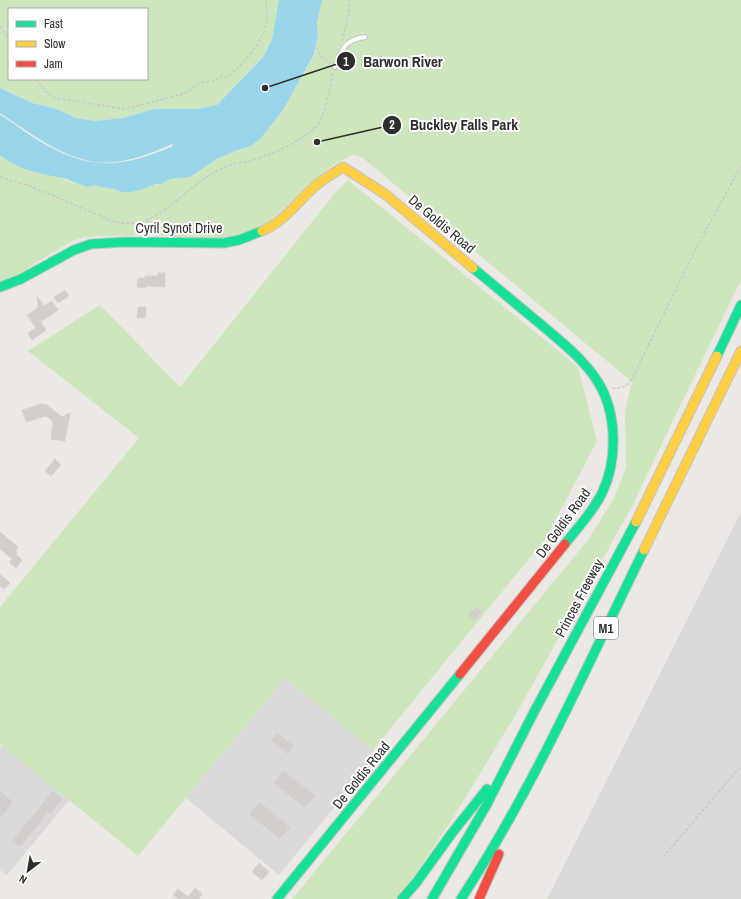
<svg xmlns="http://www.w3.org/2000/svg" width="741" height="899" font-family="'Archivo Narrow',sans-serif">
  <rect width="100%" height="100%" fill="#ece8e4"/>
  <g fill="#dcd9db">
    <polygon points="741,512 741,899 547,899"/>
    <polygon points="285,678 378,754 279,875 186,798"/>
    <polygon points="2,745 69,800 7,875 0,870 0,748"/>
  </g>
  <g fill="#cee6be" fill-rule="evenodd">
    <path d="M0 0H279V4L272 39 264 56 246 74 217 105 197 109H154L123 118 95 121 76 118 57 109 32 103 0 88ZM9 9H147V79H9Z"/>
    <polygon points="322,0 741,0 741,280 630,510 571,616 516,714 453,818 414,876 396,899 292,899 588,540 614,498 626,468 625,412 632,382 364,159 359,156 353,155 333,165 312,182 279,213 264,225 241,234 220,238 206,239 153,235 98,236 82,238 72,241 29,267 26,271 15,276 14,275 3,280 0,283 0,155 4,158 72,182 95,185 101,187 115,189 161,184 171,179 190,177 217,159 235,151 251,146 261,138 283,110 314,54 318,35 317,24"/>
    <polygon points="348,180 578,367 597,441 546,538 373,750 285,678 138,856 0,744 0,607 139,438 28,351 100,305 180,387 335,193"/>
  </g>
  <path fill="#99d6ec" d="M279 0H322L317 24 318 35 314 54 283 110 261 138 251 146 235 151 217 159 190 177 171 179 161 184H155L140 190 130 192H121L115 189 101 187 95 185 87 187C80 183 74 183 67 179 44 174 19 171 0 155V115C13 122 24 132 36 139 87 171 120 169 173 146L172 144C149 155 115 167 89 161 55 153 28 131 0 113V88L32 103 57 109 76 118 95 121 123 118 154 109H197L217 105 264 56 272 39Z"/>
  <g fill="#d1cecb" stroke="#d7d4d0">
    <polygon points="158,273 165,273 165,287 146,286 146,288 137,287 138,278 145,278 145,276 158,276"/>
    <polygon points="65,290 69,296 58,303 54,297"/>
    <polygon points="37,296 44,306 52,301 58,310 41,322 46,330 32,340 28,333 36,328 27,315 38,308"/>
    <polygon points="138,307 146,307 145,318 137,318"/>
    <polygon points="41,404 47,405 62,417 70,413 65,441 51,439 53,421 46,416 26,422 22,410"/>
    <polygon points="55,459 61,465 51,476 45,471"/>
    <polygon points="0,532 18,547 16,551 17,552 16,554 22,560 16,568 9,562 12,559 0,549"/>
    <polygon points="0,574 10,583 4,589 0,586"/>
    <polygon points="476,607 482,612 474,620 468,615"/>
    <polygon points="277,733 294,746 288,754 271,740"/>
    <polygon points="284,771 315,796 305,808 274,783"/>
    <polygon points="0,791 13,802 0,818"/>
    <polygon points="53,791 62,799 50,814 48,812 20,847 12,841"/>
    <polygon points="259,802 290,827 280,839 249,814"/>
    <polygon points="259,863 269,872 262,880 252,872"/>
    <polygon points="195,888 202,894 199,899 179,899 173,895 178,889 188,897"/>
  </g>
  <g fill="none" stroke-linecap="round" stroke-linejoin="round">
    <defs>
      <path id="lane" d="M335 67C342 49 344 40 365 37"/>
      <g id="fast">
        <path d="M473 268C495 286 516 304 538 322 559 340 583 358 598 382 617 413 618 460 602 493 593 512 578 527 565 544"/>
        <polyline points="0,287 21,279 74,250 91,244 125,242 224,243 239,240 262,231"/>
        <polyline points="717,356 741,305"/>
        <polyline points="277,899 460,674"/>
        <polyline points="402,899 416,883 452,833 487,789"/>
        <polyline points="432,899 486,806 534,712 636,522"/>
        <path d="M461 899C533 789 586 668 644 550"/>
      </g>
      <g id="slow">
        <path d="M262 231C286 221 300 198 319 183 327 177 335 172 343 167L385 194 473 268"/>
        <polyline points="636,522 717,356"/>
        <polyline points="644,550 741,351"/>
      </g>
      <g id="jam">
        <polyline points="460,674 565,544"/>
        <polyline points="479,899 499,854"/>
      </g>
    </defs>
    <use href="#lane" stroke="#c5c4c5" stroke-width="6"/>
    <use href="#fast" stroke="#c5c4c5" stroke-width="11"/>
    <use href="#slow" stroke="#c5c4c5" stroke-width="11"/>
    <use href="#jam" stroke="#c5c4c5" stroke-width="11"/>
    <g stroke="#c9c9c8" stroke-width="1.5" stroke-dasharray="3 2" stroke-linecap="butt">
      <polyline points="0,26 9,39"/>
      <polyline points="342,41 349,13 349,0"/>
      <polyline points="317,47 320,55 331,63"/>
      <path d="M36 79 46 92 55 98 125 109 186 93 199 83 214 81 221 76 228 77C245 61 264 43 267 19 267 13 266 6 266 0"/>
      <path d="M0 177 30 186 112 221C121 223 132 225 142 222 167 213 185 191 207 177 216 171 227 165 238 163 243 162 248 162 253 160 271 155 301 141 315 128 326 117 329 88 333 73"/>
      <path d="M612 388C623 389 627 386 633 377L696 248 741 166"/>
      <polyline points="663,857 741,766"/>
    </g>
    <use href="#lane" stroke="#fcfcfb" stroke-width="4"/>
    <use href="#fast" stroke="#16e098" stroke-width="9"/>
    <use href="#slow" stroke="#ffcf43" stroke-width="9"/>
    <use href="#jam" stroke="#f24e42" stroke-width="9"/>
  </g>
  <g text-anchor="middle" stroke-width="4" stroke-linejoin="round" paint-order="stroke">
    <rect fill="#fff" stroke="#6d6d6d" stroke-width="1" x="594" y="617" width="24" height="22" rx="3"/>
    <g font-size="13" font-weight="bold" fill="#2e2e2e">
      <text x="606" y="633">M1</text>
    </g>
    <g font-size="14" fill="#2e2e2e" stroke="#fff">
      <text transform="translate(442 224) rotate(40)" y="5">De Goldis Road</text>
      <text x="179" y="233">Cyril Synot Drive</text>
      <text transform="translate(563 523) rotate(-54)" y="5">De Goldis Road</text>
      <text transform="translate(579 598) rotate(-62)" y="5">Princes Freeway</text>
      <text transform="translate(361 775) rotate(-51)" y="5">De Goldis Road</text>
    </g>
  </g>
  <path fill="none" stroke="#2e2e2e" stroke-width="1.5" d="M265 88L346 61M317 142L392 125"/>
  <g fill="#2e2e2e" stroke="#fff" stroke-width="1.5">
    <circle cx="265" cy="88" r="4"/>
    <circle cx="317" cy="142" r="4"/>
    <circle cx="346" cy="61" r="10"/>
    <circle cx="392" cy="125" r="10"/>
  </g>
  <g font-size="12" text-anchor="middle" font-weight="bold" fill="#fff">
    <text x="346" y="66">1</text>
    <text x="392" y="129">2</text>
  </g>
  <g font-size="15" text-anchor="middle" font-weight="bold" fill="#2e2e2e" stroke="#fff" stroke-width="4" stroke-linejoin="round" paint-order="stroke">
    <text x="403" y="67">Barwon River</text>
    <text x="464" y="130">Buckley Falls Park</text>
  </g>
  <rect x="8" y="8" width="140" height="72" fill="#ffffff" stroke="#ababab"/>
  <rect x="16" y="21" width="20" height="6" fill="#16e098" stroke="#ababab"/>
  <text x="44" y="28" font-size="12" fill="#2e2e2e">Fast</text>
  <rect x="16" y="41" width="20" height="6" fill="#ffcf43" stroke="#ababab"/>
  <text x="44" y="48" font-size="12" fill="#2e2e2e">Slow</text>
  <rect x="16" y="61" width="20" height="6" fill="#f24e42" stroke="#ababab"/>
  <text x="44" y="68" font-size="12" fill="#2e2e2e">Jam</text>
  <g transform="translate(28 871) rotate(211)" stroke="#ffffff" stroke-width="3" paint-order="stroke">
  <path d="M0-3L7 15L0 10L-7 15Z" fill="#2e2e2e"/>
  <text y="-6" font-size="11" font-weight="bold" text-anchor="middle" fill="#2e2e2e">N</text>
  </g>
</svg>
